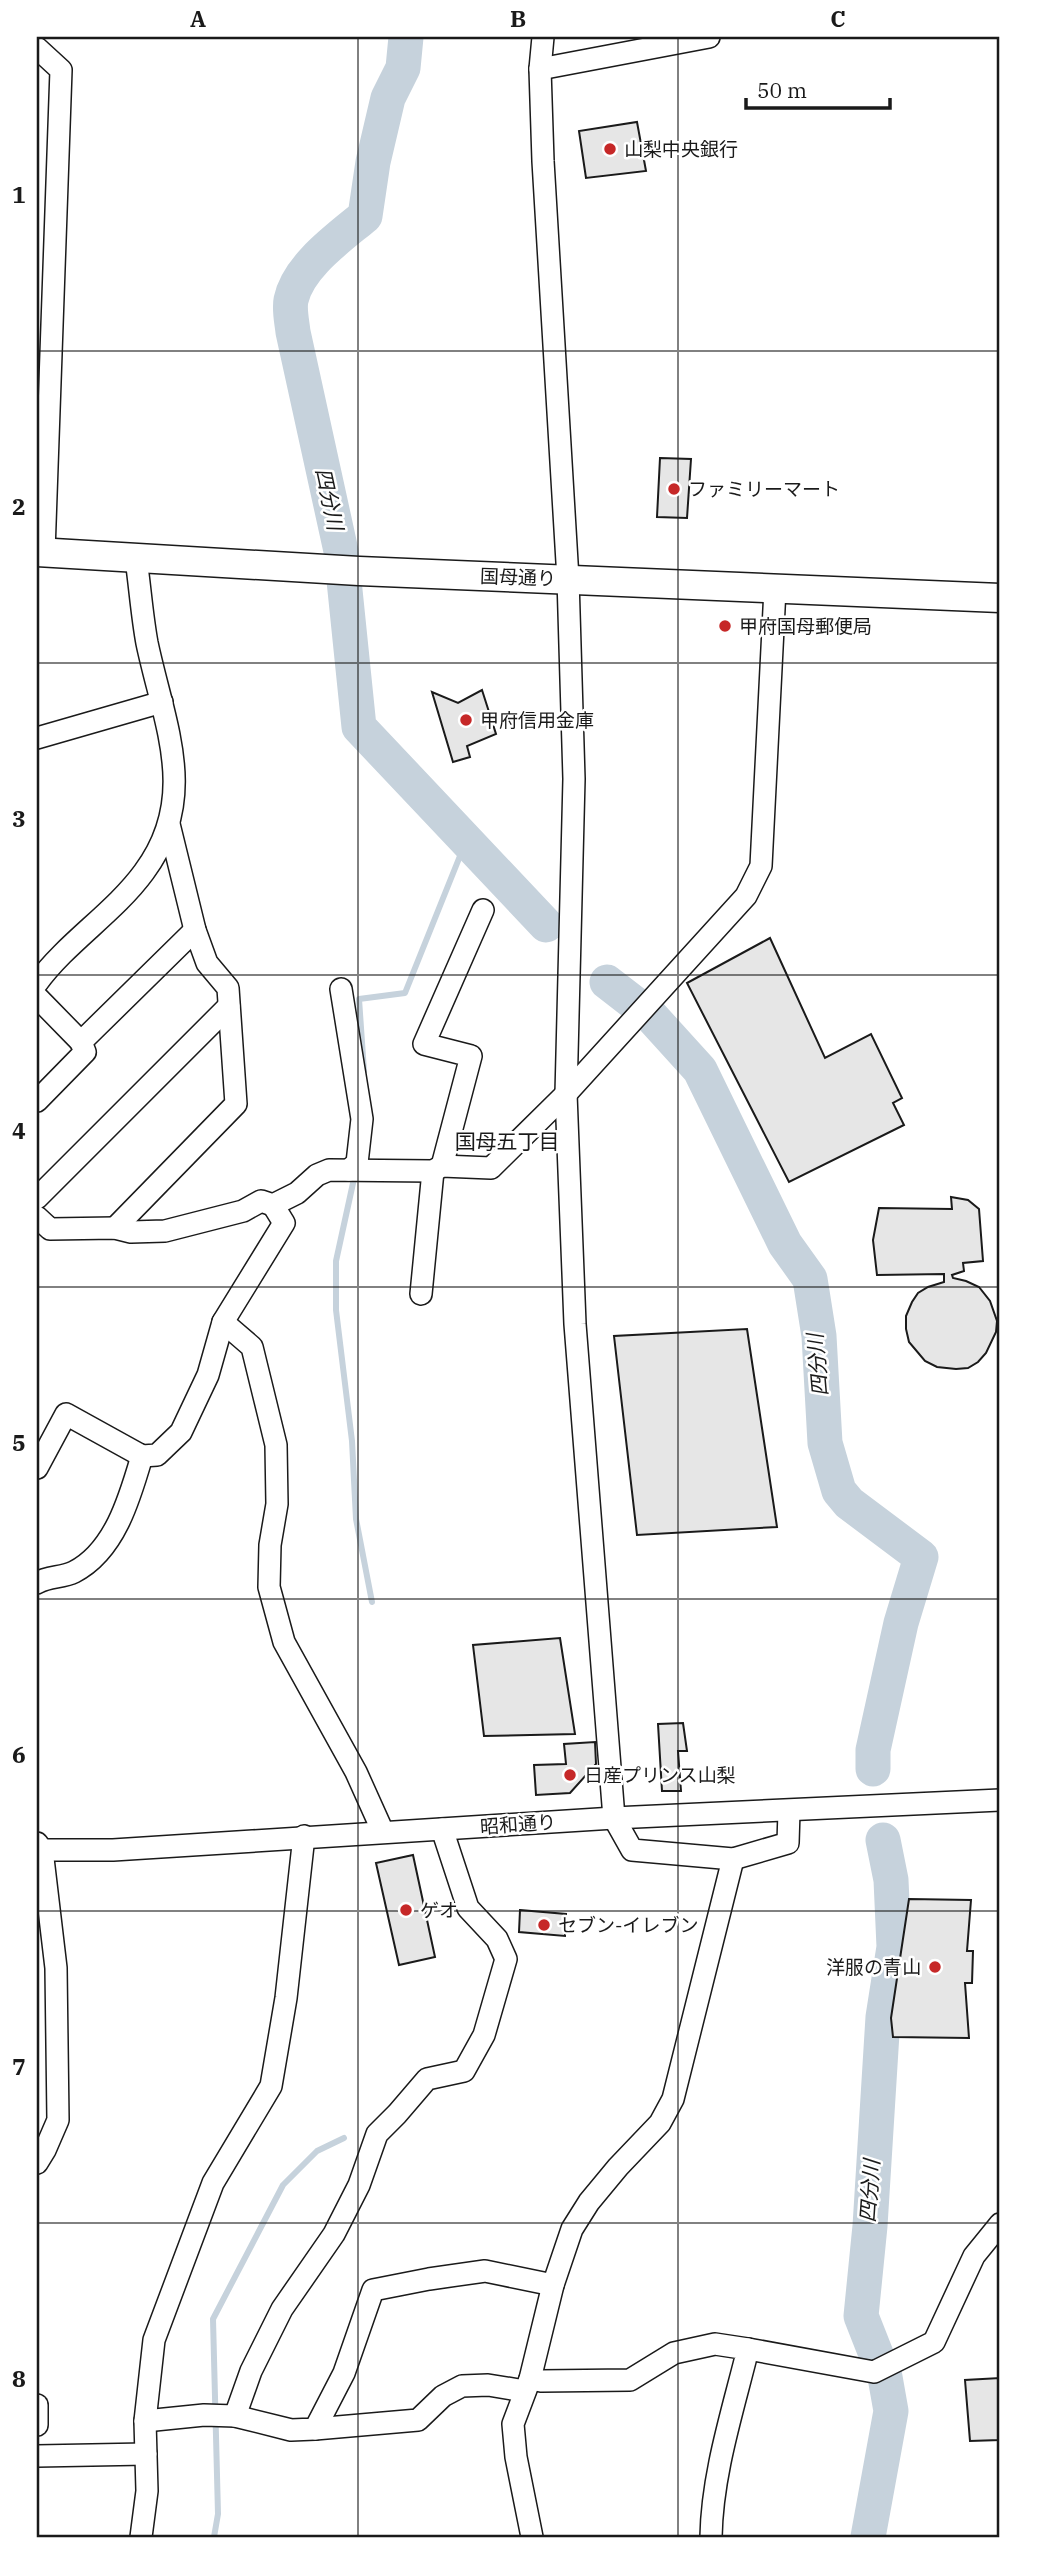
<svg xmlns="http://www.w3.org/2000/svg" width="1037" height="2574" font-family="'IBM Plex Serif','Noto Sans JP',serif">
  <rect width="100%" height="100%" fill="#fff"/>
  <g fill="none" stroke-linecap="round" stroke-linejoin="round">
    <g stroke="#c6d2dc" stroke-width="6">
      <polyline points="364,1071 359,999 405,993 466,841"/>
      <polyline points="355,1174 336,1261 336,1310 352,1441 356,1519 372,1602"/>
      <polyline points="214,2537 218,2514 213,2319 283,2185 317,2151 344,2138"/>
    </g>
    <g stroke="#c6d2dc" stroke-width="35">
      <path d="M406 37 403 68 388 98 373 162 365 216C340 237 298 266 291 300 289 310 292 322 293 332L341 551 359 727 546 925"/>
      <polyline points="607,982 651,1016 700,1070 785,1244 810,1279 819,1336 825,1443 839,1491 849,1503 921,1557 901,1623 873,1750 873,1769"/>
      <polyline points="868,2537 891,2411 885,2377 861,2316 870,2226 883,2017 894,1947 891,1880 883,1840"/>
    </g>
  </g>
  <g fill="#e6e6e6" stroke="#1a1a1a" stroke-width="2">
    <polygon points="637,122 646,171 586,178 579,131"/>
    <polygon points="660,458 691,459 687,518 657,517"/>
    <polygon points="482,690 496,734 467,746 470,757 453,762 432,692 458,703"/>
    <polygon points="770,938 825,1058 871,1034 902,1098 893,1103 904,1125 789,1182 687,983"/>
    <polygon points="951,1197 968,1200 979,1209 983,1261 963,1263 964,1271 952,1275 953,1278 966,1281 979,1287 990,1301 997,1321 996,1332 986,1353 978,1362 968,1368 956,1369 937,1367 925,1361 909,1342 906,1329 906,1316 912,1302 918,1293 928,1287 944,1282 944,1274 877,1275 873,1240 879,1208 952,1209"/>
    <polygon points="747,1329 777,1527 637,1535 614,1336"/>
    <polygon points="560,1638 575,1734 484,1736 473,1645"/>
    <polygon points="683,1723 687,1751 678,1751 681,1791 662,1791 658,1724"/>
    <polygon points="595,1742 596,1764 570,1793 536,1795 534,1765 566,1764 564,1744"/>
    <polygon points="413,1855 435,1957 399,1965 376,1863"/>
    <polygon points="909,1899 971,1900 967,1951 973,1951 972,1983 965,1983 969,2038 893,2037 891,2018"/>
    <polygon points="520,1910 566,1914 565,1936 519,1932"/>
    <polygon points="1000,2378 1000,2440 970,2441 965,2380"/>
  </g>
  <g fill="none" stroke-linecap="round" stroke-linejoin="round">
    <defs>
      <g id="minor">
        <polyline points="543,37 540,69 543,161 568,579 574,779 566,1094 575,1324 614,1818 632,1850 733,1859 788,1843 789,1811"/>
        <polyline points="37,48 61,70 44,552"/>
        <polyline points="540,69 709,37"/>
        <polyline points="37,738 162,702"/>
        <path d="M37 983C67 942 114 913 144 872 200 797 164 724 147 643 142 616 140 587 136 559"/>
        <polyline points="341,989 362,1119 357,1163 349,1170"/>
        <polyline points="37,997 81,1042"/>
        <polyline points="37,1101 85,1052 81,1042 195,930"/>
        <polyline points="442,1166 471,1056 424,1044 483,910"/>
        <polyline points="37,1198 229,1006"/>
        <polyline points="37,1217 50,1229 115,1228 131,1232 165,1231 243,1211 261,1201 273,1205 297,1193 317,1175 329,1170 433,1171 442,1166 491,1168 566,1094 746,896 761,866 775,589"/>
        <polyline points="115,1228 236,1104 228,988 207,963 195,930 169,824"/>
        <polyline points="421,1294 433,1171"/>
        <polyline points="223,1322 252,1347 276,1445 277,1504 270,1545 269,1587 284,1642 356,1772 383,1832"/>
        <polyline points="37,1468 66,1414 142,1456 157,1455 181,1432 208,1375 223,1322 284,1223 273,1205"/>
        <path d="M37 1583C48 1576 62 1578 74 1572 115 1551 130 1497 142 1456"/>
        <polyline points="37,1843 42,1850 56,1968 58,2120 45,2150 37,2163"/>
        <polyline points="37,1850 113,1850 614,1818 1000,1800"/>
        <polyline points="748,2349 874,2372 934,2342 974,2256 1000,2224"/>
        <path d="M530 2379 541 2381 630 2380 674 2353 715 2344 748 2349C733 2410 712 2474 711 2537"/>
        <polyline points="37,2405 37,2425"/>
        <polyline points="235,2416 251,2371 282,2309 334,2234 359,2185 377,2134 397,2114 427,2079 464,2071 484,2035 506,1959 497,1939 468,1908 442,1829"/>
        <polyline points="145,2421 204,2415 235,2416 291,2430 315,2429 344,2373 373,2290 429,2279 485,2271 553,2285"/>
        <polyline points="315,2429 418,2420 443,2396 462,2386 488,2385 525,2391"/>
        <polyline points="37,2456 146,2454"/>
        <polyline points="141,2537 147,2491 145,2421 154,2340 213,2183 271,2086 286,1998 304,1836"/>
        <polyline points="532,2537 516,2457 513,2424 530,2379 553,2285 572,2229 589,2202 618,2167 660,2123 673,2099 733,1859"/>
      </g>
      <polyline id="major" points="37,552 359,571 1000,598"/>
    </defs>
    <use href="#minor" stroke="#1a1a1a" stroke-width="24"/>
    <use href="#major" stroke="#1a1a1a" stroke-width="31"/>
    <use href="#minor" stroke="#fff" stroke-width="21"/>
    <use href="#major" stroke="#fff" stroke-width="28"/>
  </g>
  <path fill="none" stroke="#1a1a1a" stroke-width="2" stroke-opacity="0.55" d="M358 37V2537M678 37V2537M37 351H1000M37 663H1000M37 975H1000M37 1287H1000M37 1599H1000M37 1911H1000M37 2223H1000"/>
  <g fill="#c62828" stroke="#fff" stroke-width="2.5">
    <circle cx="610" cy="149" r="7"/>
    <circle cx="674" cy="489" r="7"/>
    <circle cx="725" cy="626" r="7"/>
    <circle cx="466" cy="720" r="7"/>
    <circle cx="570" cy="1775" r="7"/>
    <circle cx="406" cy="1910" r="7"/>
    <circle cx="544" cy="1925" r="7"/>
    <circle cx="935" cy="1967" r="7"/>
  </g>
  <g text-anchor="middle" stroke-width="5" stroke-linejoin="round" paint-order="stroke">
    <g font-size="19" fill="#1a1a1a" stroke="#fff" text-anchor="start">
      <text x="624" y="156">山梨中央銀行</text>
      <text x="688" y="496">ファミリーマート</text>
      <text x="739" y="633">甲府国母郵便局</text>
      <text x="480" y="727">甲府信用金庫</text>
      <text x="584" y="1782">日産プリンス山梨</text>
      <text x="420" y="1917">ゲオ</text>
      <text x="558" y="1932">セブン-イレブン</text>
      <text x="921" y="1974" text-anchor="end">洋服の青山</text>
    </g>
    <g font-size="19" fill="#1a1a1a" stroke="#fff">
      <text transform="translate(518 577) rotate(2)" y="7">国母通り</text>
      <text transform="translate(518 1824) rotate(-4)" y="7">昭和通り</text>
    </g>
    <g font-size="21" font-style="italic" fill="#1a1a1a" stroke="#fff">
      <text transform="translate(329 499) rotate(78)" y="7">四分川</text>
      <text transform="translate(818 1365) rotate(-95)" y="7">四分川</text>
      <text transform="translate(870 2191) rotate(-86)" y="7">四分川</text>
    </g>
    <g font-size="21" fill="#1a1a1a" stroke="#fff">
      <text x="507" y="1149">国母五丁目</text>
    </g>
  </g>
  <rect width="1037" height="2574" fill="none" stroke="#ffffff" stroke-width="77"/>
  <path d="M746 98v10h144v-10" fill="none" stroke="#1a1a1a" stroke-width="3.5"/>
  <text x="757" y="98" font-size="21" fill="#1a1a1a" stroke="#ffffff" stroke-width="5" paint-order="stroke">50 m</text>
  <rect x="38" y="38" width="960" height="2498" fill="none" stroke="#1a1a1a" stroke-width="2.5"/>
  <g font-size="23" text-anchor="middle" font-weight="bold" fill="#1a1a1a">
    <text x="198" y="27">A</text>
    <text x="518" y="27">B</text>
    <text x="838" y="27">C</text>
    <text x="19" y="203">1</text>
    <text x="19" y="515">2</text>
    <text x="19" y="827">3</text>
    <text x="19" y="1139">4</text>
    <text x="19" y="1451">5</text>
    <text x="19" y="1763">6</text>
    <text x="19" y="2075">7</text>
    <text x="19" y="2387">8</text>
  </g>
</svg>
